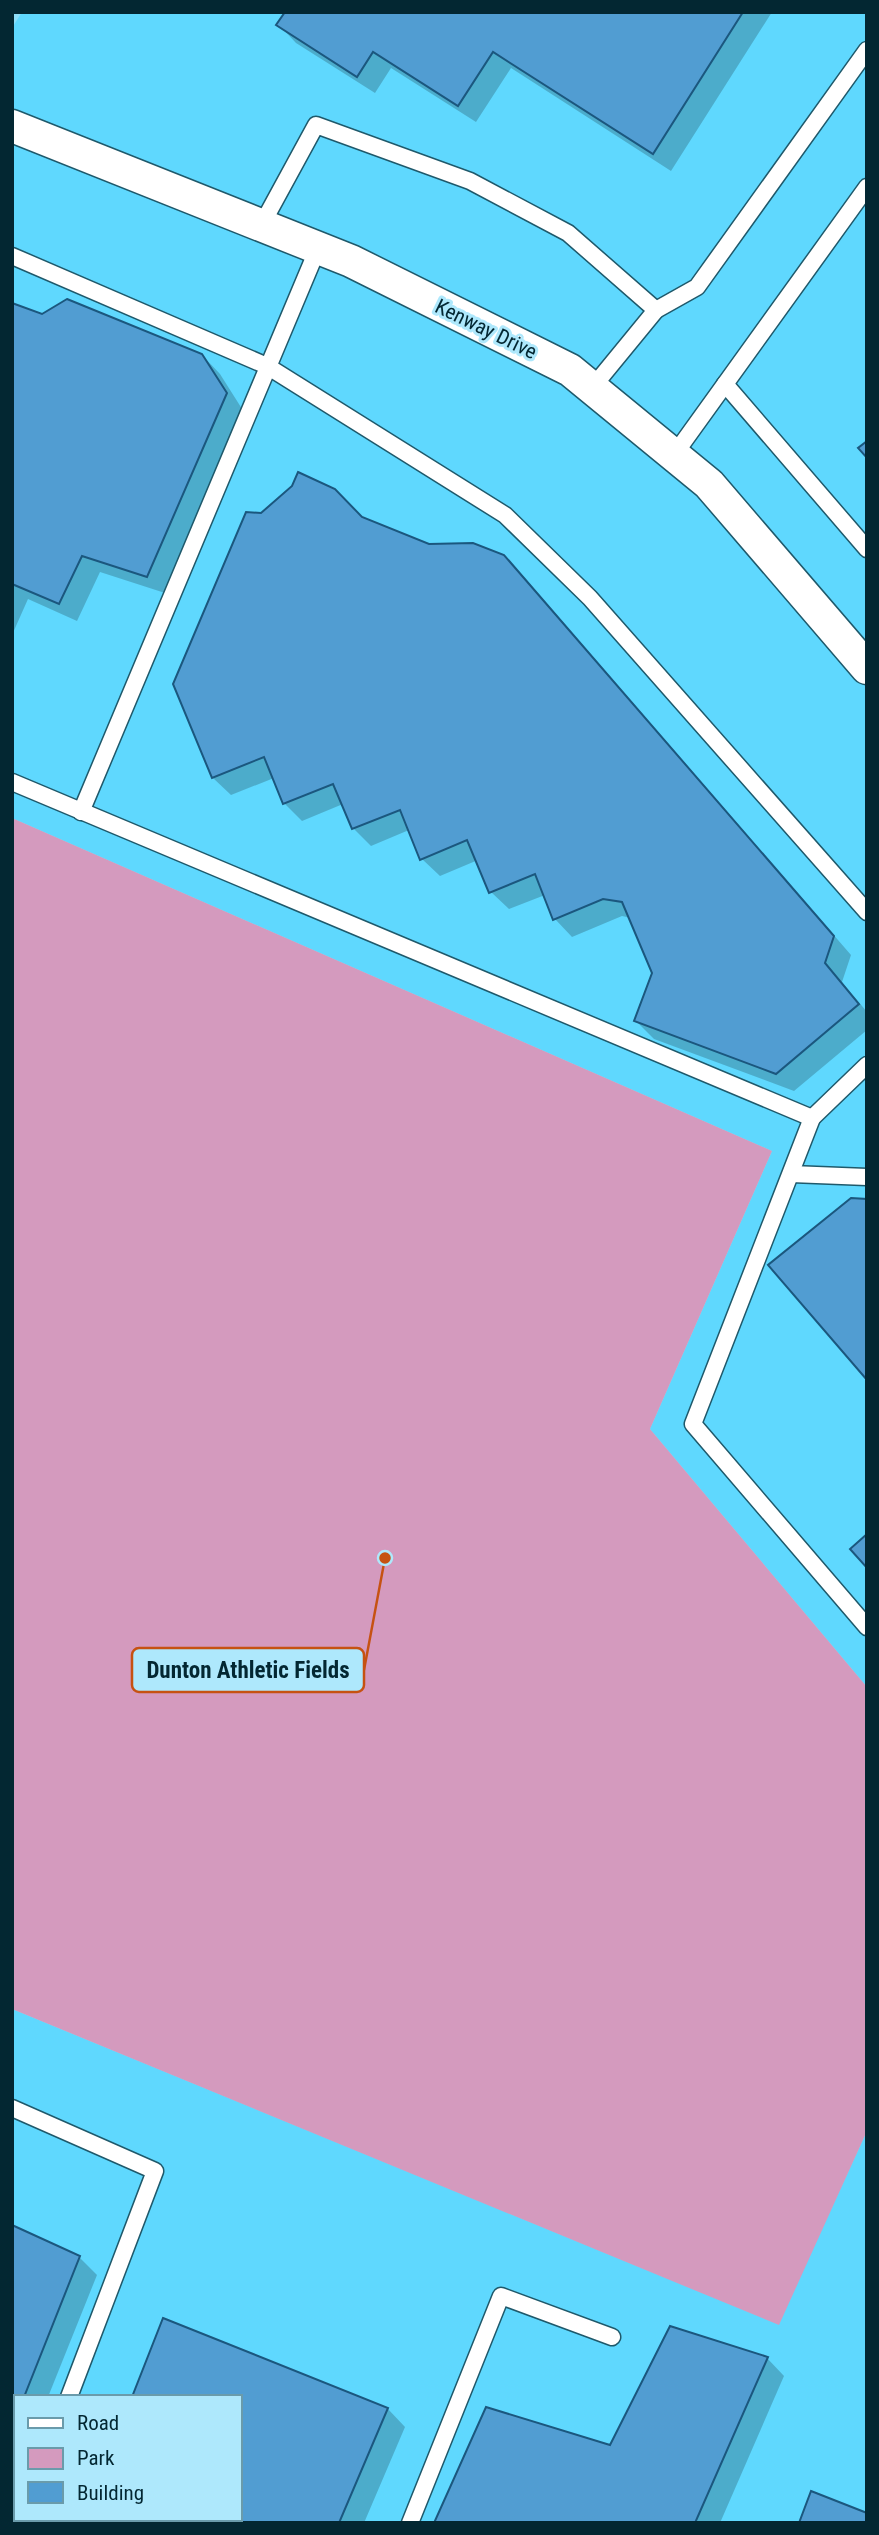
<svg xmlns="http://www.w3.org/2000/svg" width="879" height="2535" font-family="'Roboto Condensed',sans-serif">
  <rect width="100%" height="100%" fill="#8ddef9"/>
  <g fill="#5fd8fe" fill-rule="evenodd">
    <polygon points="22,12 867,12 867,1687 650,1429 772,1151 12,818 12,28"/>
    <path d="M12 2009 778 2324 867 2131V2523H12ZM16 2397H240V2519H16Z"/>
  </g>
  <polygon fill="#d49abe" points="12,818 772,1151 650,1429 867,1687 867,2131 779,2325 12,2009"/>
  <g fill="#0003">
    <polygon points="287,12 772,12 671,171 511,68 476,122 391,68 375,93 296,43 279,25"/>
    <polygon points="12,305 42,316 202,355 220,374 244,412 165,593 100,572 77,621 28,599 12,635"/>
    <polygon points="363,519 428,546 503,556 522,575 851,955 842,982 867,1012 867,1030 794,1091 654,1039 636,1021 654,973 631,918 622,916 572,937 555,919 545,895 509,909 491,892 478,860 440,876 422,859 409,830 371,846 353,828 343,804 302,821 284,803 274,778 231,795 213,778"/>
    <polygon points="12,2227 79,2257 97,2275 48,2397 16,2397 16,2467 12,2475"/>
    <polygon points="164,2321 388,2409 405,2427 364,2523 84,2523 240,2519 240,2397"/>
    <polygon points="767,2358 784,2376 720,2523 436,2523 611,2447"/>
  </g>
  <g fill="#519dd2" stroke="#1b577e" stroke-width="2">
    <polygon points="285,12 743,12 653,154 493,52 458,106 373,52 357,77 276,25"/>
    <polygon points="67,299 202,354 227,393 147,577 82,556 59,604 12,584 12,303 42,314"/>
    <polygon points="867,441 867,458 858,448"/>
    <polygon points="298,472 335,489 362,517 429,544 473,543 504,555 834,936 825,963 859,1004 776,1074 634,1021 652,973 622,902 603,899 553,920 535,874 489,893 467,840 420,860 400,810 352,829 333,784 283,804 264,757 212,778 173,684 246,512 261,513 292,486"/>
    <polygon points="851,1198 867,1199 867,1380 768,1265"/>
    <polygon points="867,1534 867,1568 850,1549"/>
    <polygon points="12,2225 80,2256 24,2397 16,2397 16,2415 12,2422"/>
    <polygon points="163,2318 388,2408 339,2523 82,2523 83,2519 240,2519 240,2397 132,2397"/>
    <polygon points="670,2326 768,2357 695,2523 434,2523 486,2407 610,2445"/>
    <polygon points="811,2491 867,2513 867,2523 799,2523"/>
  </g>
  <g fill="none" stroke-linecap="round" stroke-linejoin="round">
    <defs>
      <g id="lane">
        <polyline points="261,226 316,125 470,181 568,233 656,310 592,388"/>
        <polyline points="12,256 267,366 505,515 590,598 867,912"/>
        <polyline points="656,310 697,287 867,50"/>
        <polyline points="725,384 867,549"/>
        <polyline points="674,455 867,187"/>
        <polyline points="12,782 812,1118 867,1065"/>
        <polyline points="81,812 318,248"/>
        <polyline points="812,1118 693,1424 867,1627"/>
        <polyline points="791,1174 867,1177"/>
        <polyline points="12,2108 155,2171 69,2397"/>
        <polyline points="21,2523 23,2519"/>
        <polyline points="410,2523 501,2296 612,2337"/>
      </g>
      <polyline id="street" points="12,126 351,261 570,370 709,484 867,668"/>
    </defs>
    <use href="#lane" stroke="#1f596b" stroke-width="19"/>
    <use href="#street" stroke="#1f596b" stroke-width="35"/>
    <use href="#lane" stroke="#fff" stroke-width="16"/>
    <use href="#street" stroke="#fff" stroke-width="32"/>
  </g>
  <g text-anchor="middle" stroke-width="6" stroke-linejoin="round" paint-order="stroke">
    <g font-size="21" fill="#032732" stroke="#aee8fc">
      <text transform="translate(486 329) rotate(26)" y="7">Kenway Drive</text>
    </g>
  </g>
  <path fill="none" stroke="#c65212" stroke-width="2.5" d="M385 1558L364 1670"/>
  <circle fill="#c65212" stroke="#aee8fc" stroke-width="2.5" cx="385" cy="1558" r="7"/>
  <rect fill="#aee8fc" stroke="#c65212" stroke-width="2.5" x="132" y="1648" width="232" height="44" rx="7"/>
  <g font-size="23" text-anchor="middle" font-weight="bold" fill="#032732">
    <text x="248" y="1678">Dunton Athletic Fields</text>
  </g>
  <rect width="879" height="2535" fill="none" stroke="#032732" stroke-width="28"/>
  <rect x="14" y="2395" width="228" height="126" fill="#aee8fc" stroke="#6a9bab" stroke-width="2"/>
  <rect x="28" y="2418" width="35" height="10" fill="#ffffff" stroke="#6a9bab" stroke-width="2"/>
  <text x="77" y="2430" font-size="21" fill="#032732">Road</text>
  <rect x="28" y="2448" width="35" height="21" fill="#d49abe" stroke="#6a9bab" stroke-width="2"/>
  <text x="77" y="2465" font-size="21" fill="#032732">Park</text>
  <rect x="28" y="2482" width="35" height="21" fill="#519dd2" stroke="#6a9bab" stroke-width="2"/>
  <text x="77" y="2500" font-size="21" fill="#032732">Building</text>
</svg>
